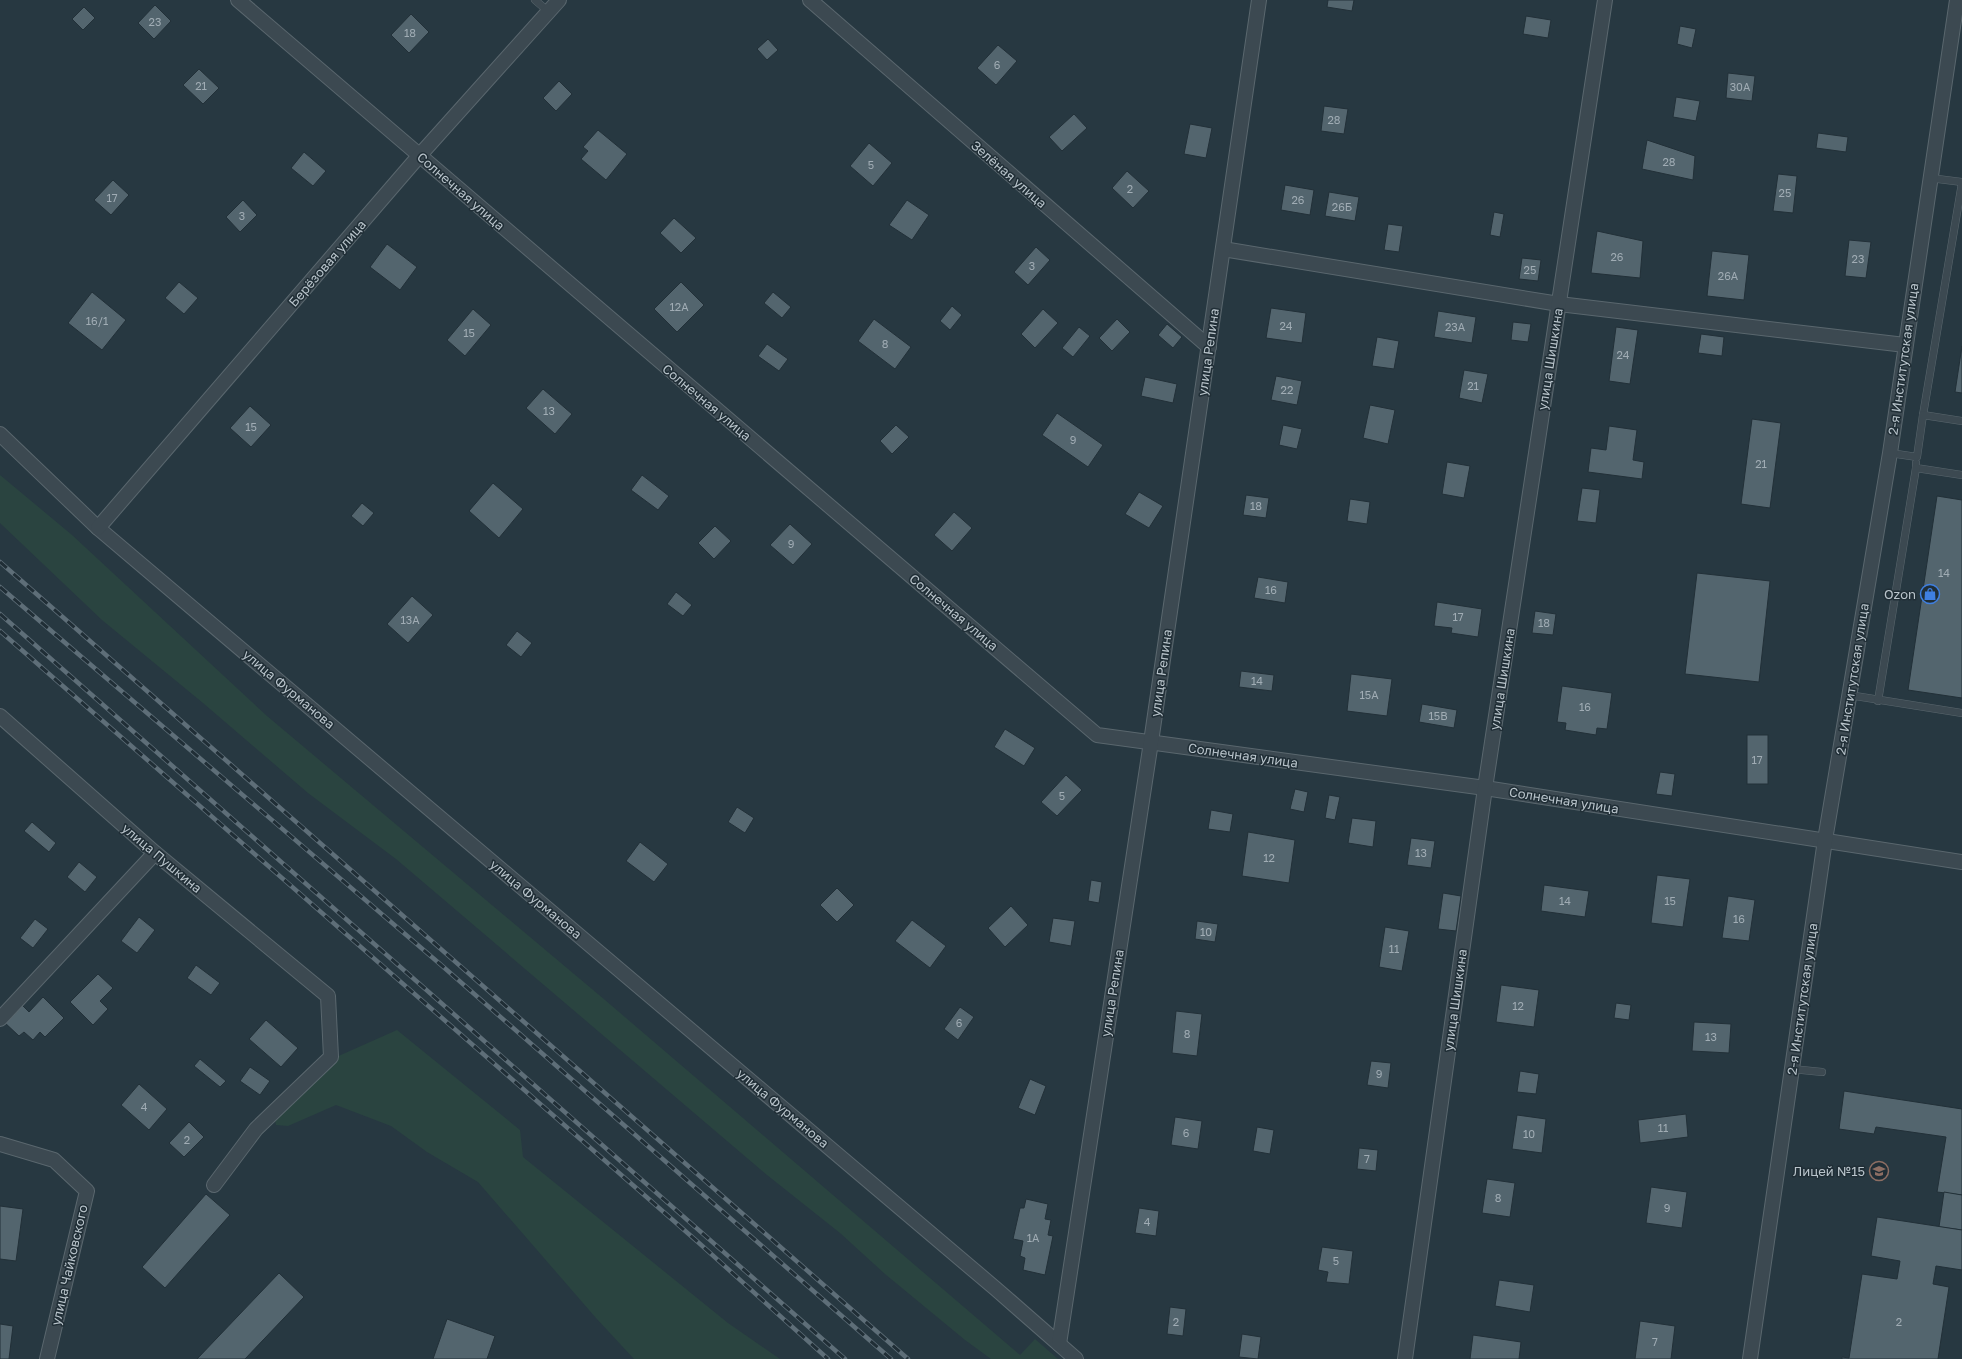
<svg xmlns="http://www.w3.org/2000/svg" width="1962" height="1359" font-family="'Golos Text',sans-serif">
  <rect width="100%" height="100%" fill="#273841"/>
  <g fill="#2a4440">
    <polygon points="0,475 72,535 267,716 605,1000 1020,1355 1035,1339 1058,1359 991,1359 965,1340 885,1274 840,1233 767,1175 396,859 308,793 203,703 102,620 0,523"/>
    <polygon points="397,1030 520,1130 523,1157 728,1323 780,1359 634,1359 596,1318 478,1182 427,1152 391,1126 336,1105 288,1126 276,1125 274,1116 334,1058"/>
  </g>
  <g fill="#53656e" stroke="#223038">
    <polygon points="1328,0 1354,0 1352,11 1327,7"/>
    <polygon points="155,5 171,21 154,39 138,23"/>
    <polygon points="84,7 95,18 83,30 72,19"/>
    <polygon points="411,14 429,32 409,53 391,35"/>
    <polygon points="1526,16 1551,20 1548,38 1523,34"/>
    <polygon points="1680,26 1696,29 1692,48 1677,44"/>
    <polygon points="768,39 778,50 767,60 757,49"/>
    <polygon points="998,45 1017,61 996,85 977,68"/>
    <polygon points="199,69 219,88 203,104 183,85"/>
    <polygon points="1728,73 1755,76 1752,101 1726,98"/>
    <polygon points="559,81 572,94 556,111 543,98"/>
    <polygon points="1676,97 1700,101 1696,121 1673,117"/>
    <polygon points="1324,106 1348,109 1344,134 1321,131"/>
    <polygon points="1074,114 1087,128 1062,151 1049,137"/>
    <polygon points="1190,124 1212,128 1206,158 1184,154"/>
    <polygon points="598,130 627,154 606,180 581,159 588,151 583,147"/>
    <polygon points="1818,133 1848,137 1846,152 1816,148"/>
    <polygon points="1647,140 1695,156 1693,180 1642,169"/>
    <polygon points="869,143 892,163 873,186 850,166"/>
    <polygon points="304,152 326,171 313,186 291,168"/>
    <polygon points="1127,171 1149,191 1133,208 1112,188"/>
    <polygon points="1778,174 1797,176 1793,213 1773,211"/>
    <polygon points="113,180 129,195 111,215 94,200"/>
    <polygon points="1285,185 1314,190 1310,215 1281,210"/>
    <polygon points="1329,192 1359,197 1355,221 1325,216"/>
    <polygon points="243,200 257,215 240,232 226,217"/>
    <polygon points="907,200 929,215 912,240 889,225"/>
    <polygon points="1494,212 1504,214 1500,237 1490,235"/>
    <polygon points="674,218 696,238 681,253 660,233"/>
    <polygon points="1388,224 1403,226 1399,252 1384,250"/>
    <polygon points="1597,231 1643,241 1640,278 1591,273"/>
    <polygon points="1849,240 1871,242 1866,278 1845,276"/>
    <polygon points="387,244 417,267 400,290 370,267"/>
    <polygon points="1036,247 1050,260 1028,285 1014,272"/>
    <polygon points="1712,251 1749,255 1744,300 1707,296"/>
    <polygon points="1522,258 1541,260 1538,281 1519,279"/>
    <polygon points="179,282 198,298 184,314 165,298"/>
    <polygon points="681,282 704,305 677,332 654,309"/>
    <polygon points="92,292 126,320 102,350 68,323"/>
    <polygon points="773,292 791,307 782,318 764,303"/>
    <polygon points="952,306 962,315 950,330 940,321"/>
    <polygon points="1271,308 1306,313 1302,343 1266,338"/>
    <polygon points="473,309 491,325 465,356 447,340"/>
    <polygon points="1043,309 1058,323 1035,348 1021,334"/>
    <polygon points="1438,311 1476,317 1472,343 1434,337"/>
    <polygon points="874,319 911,347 895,369 858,341"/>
    <polygon points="1117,319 1130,332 1112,351 1099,338"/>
    <polygon points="1513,322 1531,324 1528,342 1511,340"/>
    <polygon points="1167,324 1182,337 1173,348 1158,335"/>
    <polygon points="1079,327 1090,336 1073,357 1062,348"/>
    <polygon points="1616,327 1638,330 1630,384 1609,381"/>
    <polygon points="1701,334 1724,337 1722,356 1698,353"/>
    <polygon points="1377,337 1399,341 1394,369 1372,366"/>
    <polygon points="767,344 788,359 779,371 758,356"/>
    <polygon points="1962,346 1962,393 1955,392"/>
    <polygon points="1464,370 1488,374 1482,403 1459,398"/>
    <polygon points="1276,376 1302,381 1297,405 1271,400"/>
    <polygon points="1145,377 1177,384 1173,403 1141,396"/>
    <polygon points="543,389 572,414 555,434 526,408"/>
    <polygon points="1370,405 1395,410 1388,444 1363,438"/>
    <polygon points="250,406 271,425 251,447 230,428"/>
    <polygon points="1057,413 1103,445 1088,467 1042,435"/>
    <polygon points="1752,419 1781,423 1770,508 1741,504"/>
    <polygon points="896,425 909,437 892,454 880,441"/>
    <polygon points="1283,425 1302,429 1297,449 1279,445"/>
    <polygon points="1609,426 1637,430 1633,460 1644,462 1642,479 1588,472 1591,448 1606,450"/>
    <polygon points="1447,462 1470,466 1464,498 1442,494"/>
    <polygon points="642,475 669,496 658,510 631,490"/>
    <polygon points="493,483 523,509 499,538 469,511"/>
    <polygon points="1582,488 1600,490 1596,523 1577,521"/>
    <polygon points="1139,492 1163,506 1149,528 1125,514"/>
    <polygon points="1246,495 1269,498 1266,518 1243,515"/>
    <polygon points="1937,496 1962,500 1962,698 1908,690"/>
    <polygon points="1350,499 1370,502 1367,524 1347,521"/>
    <polygon points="362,503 374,513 363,526 351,516"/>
    <polygon points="954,512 972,528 952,551 934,535"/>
    <polygon points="790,524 812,544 793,565 770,545"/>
    <polygon points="715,526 731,541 714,559 698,543"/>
    <polygon points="1697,573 1770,581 1759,682 1685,674"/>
    <polygon points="1258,577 1288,582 1285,603 1254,598"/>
    <polygon points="676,592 692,605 683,616 667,604"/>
    <polygon points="412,596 433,615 408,643 387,624"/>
    <polygon points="1437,602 1482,609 1478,637 1451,633 1452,628 1434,626"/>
    <polygon points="1535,611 1556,614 1553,635 1532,633"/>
    <polygon points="517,631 532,643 521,657 506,645"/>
    <polygon points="1241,671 1274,675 1272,691 1239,687"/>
    <polygon points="1351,674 1392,679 1387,716 1347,711"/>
    <polygon points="1562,686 1612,693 1607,729 1597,728 1596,735 1565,730 1566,723 1557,722"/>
    <polygon points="1422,704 1457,710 1454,728 1419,722"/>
    <polygon points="1005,729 1035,748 1024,766 994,747"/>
    <rect x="1747" y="735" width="21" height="49"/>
    <polygon points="1660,772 1675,774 1672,796 1656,794"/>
    <polygon points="1066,775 1082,790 1057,816 1041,802"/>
    <polygon points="1295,789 1308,792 1304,812 1290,809"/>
    <polygon points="1329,795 1340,797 1335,820 1325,818"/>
    <polygon points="737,807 754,818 745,833 728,822"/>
    <polygon points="1211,810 1233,814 1230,832 1208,829"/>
    <polygon points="1352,818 1376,821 1373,847 1348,843"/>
    <polygon points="32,822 56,843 49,852 24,831"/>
    <polygon points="1248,832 1295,840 1289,883 1242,876"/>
    <polygon points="1411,838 1435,841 1431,868 1407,865"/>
    <polygon points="640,842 668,864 654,882 626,861"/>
    <polygon points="79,862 97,877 85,892 67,877"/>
    <polygon points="1657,875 1690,879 1683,927 1651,923"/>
    <polygon points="1091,880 1102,882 1099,903 1088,901"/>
    <polygon points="1544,885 1589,891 1585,917 1541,911"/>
    <polygon points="837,888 854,905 837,922 820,905"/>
    <polygon points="1443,893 1461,896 1456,931 1438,929"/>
    <polygon points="1728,896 1755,900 1749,941 1722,938"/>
    <polygon points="1011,906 1028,925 1005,947 988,928"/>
    <polygon points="139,917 155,930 137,953 121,941"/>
    <polygon points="1053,918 1075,921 1071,946 1049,942"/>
    <polygon points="35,919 48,929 33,948 20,938"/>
    <polygon points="912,920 946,946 930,968 895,941"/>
    <polygon points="1197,921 1218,924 1215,942 1195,939"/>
    <polygon points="1385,927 1409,931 1402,971 1379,967"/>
    <polygon points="196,965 220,983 211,995 187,978"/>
    <polygon points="98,974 113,988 100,1001 108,1009 93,1025 70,1002"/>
    <polygon points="1501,985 1539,990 1534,1027 1496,1022"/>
    <polygon points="43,997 64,1018 45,1037 40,1032 33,1040 24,1032 19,1036 3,1021 20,1003 29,1012"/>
    <polygon points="1616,1003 1631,1005 1629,1020 1614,1018"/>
    <polygon points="960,1007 974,1017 958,1040 944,1029"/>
    <polygon points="1176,1011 1202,1014 1197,1056 1172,1053"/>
    <polygon points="266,1020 298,1048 281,1067 249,1039"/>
    <polygon points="1694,1022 1731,1024 1729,1053 1692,1051"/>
    <polygon points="200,1059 226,1081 220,1087 194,1066"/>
    <polygon points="1371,1061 1391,1063 1388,1088 1367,1085"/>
    <polygon points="250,1067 270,1081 260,1095 240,1081"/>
    <polygon points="1520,1071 1539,1074 1536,1094 1517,1092"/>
    <polygon points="1030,1079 1046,1086 1035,1115 1018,1108"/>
    <polygon points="139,1084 167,1109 149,1130 121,1105"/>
    <polygon points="1844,1091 1962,1109 1962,1195 1937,1192 1946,1137 1876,1127 1874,1134 1839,1129"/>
    <polygon points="1686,1114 1688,1137 1640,1143 1638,1120"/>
    <polygon points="1517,1115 1546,1119 1542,1153 1512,1149"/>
    <polygon points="1175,1117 1202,1121 1198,1149 1171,1145"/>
    <polygon points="189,1122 204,1137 184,1157 169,1143"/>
    <polygon points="1257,1127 1274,1130 1270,1154 1253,1151"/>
    <polygon points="1359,1148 1378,1150 1376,1171 1357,1169"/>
    <polygon points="1487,1179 1515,1183 1510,1217 1482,1213"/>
    <polygon points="1651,1187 1687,1192 1682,1228 1646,1223"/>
    <polygon points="1944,1192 1962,1195 1962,1230 1939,1227"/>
    <polygon points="206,1194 230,1215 165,1288 142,1267"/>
    <polygon points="1026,1199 1048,1204 1045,1219 1051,1220 1048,1235 1053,1236 1045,1275 1023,1270 1025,1258 1020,1256 1023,1241 1013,1239 1020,1208 1024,1208"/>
    <polygon points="0,1206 23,1209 16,1261 0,1259"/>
    <polygon points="1139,1208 1159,1211 1156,1236 1135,1233"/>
    <polygon points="1877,1217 1962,1230 1962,1270 1936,1266 1933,1284 1949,1287 1938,1359 1842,1359 1842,1357 1849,1358 1862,1274 1897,1279 1900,1261 1871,1256"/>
    <polygon points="1322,1247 1353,1251 1349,1284 1326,1282 1328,1272 1318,1270"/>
    <polygon points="279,1273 304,1297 245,1359 197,1359"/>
    <polygon points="1499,1280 1534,1285 1530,1312 1495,1306"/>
    <polygon points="1170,1307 1186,1309 1183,1336 1167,1334"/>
    <polygon points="447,1319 495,1336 487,1359 433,1359"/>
    <polygon points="1640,1321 1675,1326 1671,1359 1635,1359"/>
    <polygon points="0,1324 13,1326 9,1359 0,1359"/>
    <polygon points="1242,1334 1261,1337 1258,1359 1239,1357"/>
    <polygon points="1473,1335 1521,1342 1519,1359 1470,1359"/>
  </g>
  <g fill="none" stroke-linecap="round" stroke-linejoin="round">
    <defs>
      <g id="service">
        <polyline points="535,0 549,12"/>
        <polyline points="1930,178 1962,182"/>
        <polyline points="1923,415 1962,183"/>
        <polyline points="1890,453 1917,457 1923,415 1962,421"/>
        <polyline points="1916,463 1916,468 1962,475"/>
        <polyline points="1849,695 1962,713"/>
        <polyline points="1878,701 1916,468"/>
        <polyline points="1792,1069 1822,1072"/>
      </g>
      <g id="minor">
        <polyline points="238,0 1097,735 1485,788 1962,862"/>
        <polyline points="810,0 1209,347"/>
        <polyline points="1223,249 1559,304 1905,345"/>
        <polyline points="0,434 98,528 996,1289 1076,1359"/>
        <polyline points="98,528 419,156 559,0"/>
        <polyline points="0,716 155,853 328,996 331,1057 256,1129 214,1185"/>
        <polyline points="0,1019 155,853"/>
        <polyline points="0,1144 54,1160 87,1191 47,1359"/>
        <polyline points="1059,1344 1151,742 1259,0"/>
        <polyline points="1405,1359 1485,788 1605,0"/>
        <polyline points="1750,1359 1825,840 1890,453 1957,0"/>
      </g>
    </defs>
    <use href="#service" stroke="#5a676e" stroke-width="8"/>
    <use href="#minor" stroke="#5a676e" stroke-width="16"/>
    <use href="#service" stroke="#3c4951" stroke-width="7"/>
    <use href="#minor" stroke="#3c4951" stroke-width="14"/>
    <defs>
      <g id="rail">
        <polyline points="0,562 908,1359"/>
        <polyline points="0,587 440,964 891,1359"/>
        <polyline points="0,614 845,1359"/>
        <polyline points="0,631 699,1243 828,1359"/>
      </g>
    </defs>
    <use href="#rail" stroke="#5e6e78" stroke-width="4.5"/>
    <use href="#rail" stroke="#202e36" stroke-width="3" stroke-dasharray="9" stroke-linecap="butt"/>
  </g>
  <defs>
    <symbol id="shop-ring" viewBox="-11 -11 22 22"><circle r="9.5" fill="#202e36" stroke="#3f7fe0" stroke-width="1.5"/><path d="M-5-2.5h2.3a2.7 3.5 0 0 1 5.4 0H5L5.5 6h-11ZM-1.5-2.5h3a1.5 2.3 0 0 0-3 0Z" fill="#3f7fe0"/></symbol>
    <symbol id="school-ring" viewBox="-11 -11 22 22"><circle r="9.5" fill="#202e36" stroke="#8d6e63" stroke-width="1.5"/><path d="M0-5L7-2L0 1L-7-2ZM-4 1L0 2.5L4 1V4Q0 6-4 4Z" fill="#8d6e63"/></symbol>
  </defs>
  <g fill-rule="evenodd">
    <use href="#shop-ring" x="1919" y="583" width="22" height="22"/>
    <use href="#school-ring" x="1868" y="1160" width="22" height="22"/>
  </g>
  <g text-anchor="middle" stroke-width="3" stroke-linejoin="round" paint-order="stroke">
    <g font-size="11" fill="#a0acb4">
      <text x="155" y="26">23</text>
      <text x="410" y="37">18</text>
      <text x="997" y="69">6</text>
      <text x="201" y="90">21</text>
      <text x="1740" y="91">30А</text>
      <text x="1334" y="124">28</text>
      <text x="1669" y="166">28</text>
      <text x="871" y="169">5</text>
      <text x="1130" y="193">2</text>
      <text x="1785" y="197">25</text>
      <text x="112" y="202">17</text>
      <text x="1298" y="204">26</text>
      <text x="1342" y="211">26Б</text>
      <text x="242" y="220">3</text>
      <text x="1617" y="261">26</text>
      <text x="1858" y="263">23</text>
      <text x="1032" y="270">3</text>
      <text x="1530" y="274">25</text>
      <text x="1728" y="280">26А</text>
      <text x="679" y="311">12А</text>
      <text x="97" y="325">16/1</text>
      <text x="1286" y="330">24</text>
      <text x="1455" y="331">23А</text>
      <text x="469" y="337">15</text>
      <text x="885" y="348">8</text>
      <text x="1623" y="359">24</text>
      <text x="1473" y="390">21</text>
      <text x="1287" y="394">22</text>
      <text x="549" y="415">13</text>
      <text x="251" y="431">15</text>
      <text x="1073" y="444">9</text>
      <text x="1761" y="468">21</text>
      <text x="1256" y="510">18</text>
      <text x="791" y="548">9</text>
      <text x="1944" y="577">14</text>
      <text x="1271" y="594">16</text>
      <text x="1458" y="621">17</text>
      <text x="410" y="624">13А</text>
      <text x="1544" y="627">18</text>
      <text x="1257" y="685">14</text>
      <text x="1369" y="699">15А</text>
      <text x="1585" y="711">16</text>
      <text x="1438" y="720">15В</text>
      <text x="1757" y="764">17</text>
      <text x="1062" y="800">5</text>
      <text x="1421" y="857">13</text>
      <text x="1269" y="862">12</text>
      <text x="1565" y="905">14</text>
      <text x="1670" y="905">15</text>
      <text x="1739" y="923">16</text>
      <text x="1206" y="936">10</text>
      <text x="1394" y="953">11</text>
      <text x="1518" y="1010">12</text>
      <text x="959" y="1027">6</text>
      <text x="1187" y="1038">8</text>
      <text x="1711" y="1041">13</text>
      <text x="1379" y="1078">9</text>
      <text x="144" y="1111">4</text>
      <text x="1663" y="1132">11</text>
      <text x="1186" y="1137">6</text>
      <text x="1529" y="1138">10</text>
      <text x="187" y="1144">2</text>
      <text x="1367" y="1163">7</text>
      <text x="1498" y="1202">8</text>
      <text x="1667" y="1212">9</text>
      <text x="1147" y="1226">4</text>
      <text x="1033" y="1242">1А</text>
      <text x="1336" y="1265">5</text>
      <text x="1176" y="1326">2</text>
      <text x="1899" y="1326">2</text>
      <text x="1655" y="1346">7</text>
    </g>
    <g font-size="13" fill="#b9c4cb" stroke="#202e36">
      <text transform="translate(1009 174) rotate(41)" y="5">Зелёная улица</text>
      <text transform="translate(461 191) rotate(41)" y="5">Солнечная улица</text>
      <text transform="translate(327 263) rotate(-49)" y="5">Берёзовая улица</text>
      <text transform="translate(1208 352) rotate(-82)" y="5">улица Репина</text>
      <text transform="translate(1550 359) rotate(-81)" y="5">улица Шишкина</text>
      <text transform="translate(1903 359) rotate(-82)" y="5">2-я Институтская улица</text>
      <text transform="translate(707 402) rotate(40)" y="5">Солнечная улица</text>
      <text transform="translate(954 612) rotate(40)" y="5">Солнечная улица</text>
      <text transform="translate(1161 673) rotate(-82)" y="5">улица Репина</text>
      <text transform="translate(1502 679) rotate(-81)" y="5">улица Шишкина</text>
      <text transform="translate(1852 679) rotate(-81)" y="5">2-я Институтская улица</text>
      <text transform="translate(289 689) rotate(40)" y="5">улица Фурманова</text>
      <text transform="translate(1243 755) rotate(8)" y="5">Солнечная улица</text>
      <text transform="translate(1564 800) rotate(9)" y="5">Солнечная улица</text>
      <text transform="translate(162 858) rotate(40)" y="5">улица Пушкина</text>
      <text transform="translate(536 899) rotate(40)" y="5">улица Фурманова</text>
      <text transform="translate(1112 993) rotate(-81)" y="5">улица Репина</text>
      <text transform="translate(1802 999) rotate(-82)" y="5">2-я Институтская улица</text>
      <text transform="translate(1455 1000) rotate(-82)" y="5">улица Шишкина</text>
      <text transform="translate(783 1108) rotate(40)" y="5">улица Фурманова</text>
      <text transform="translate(69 1265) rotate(-77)" y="5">улица Чайковского</text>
    </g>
    <g font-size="13" fill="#b9c4cb" stroke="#202e36" text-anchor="end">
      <text x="1916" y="599">Ozon</text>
      <text x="1865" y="1176">Лицей №15</text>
    </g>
  </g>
</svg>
